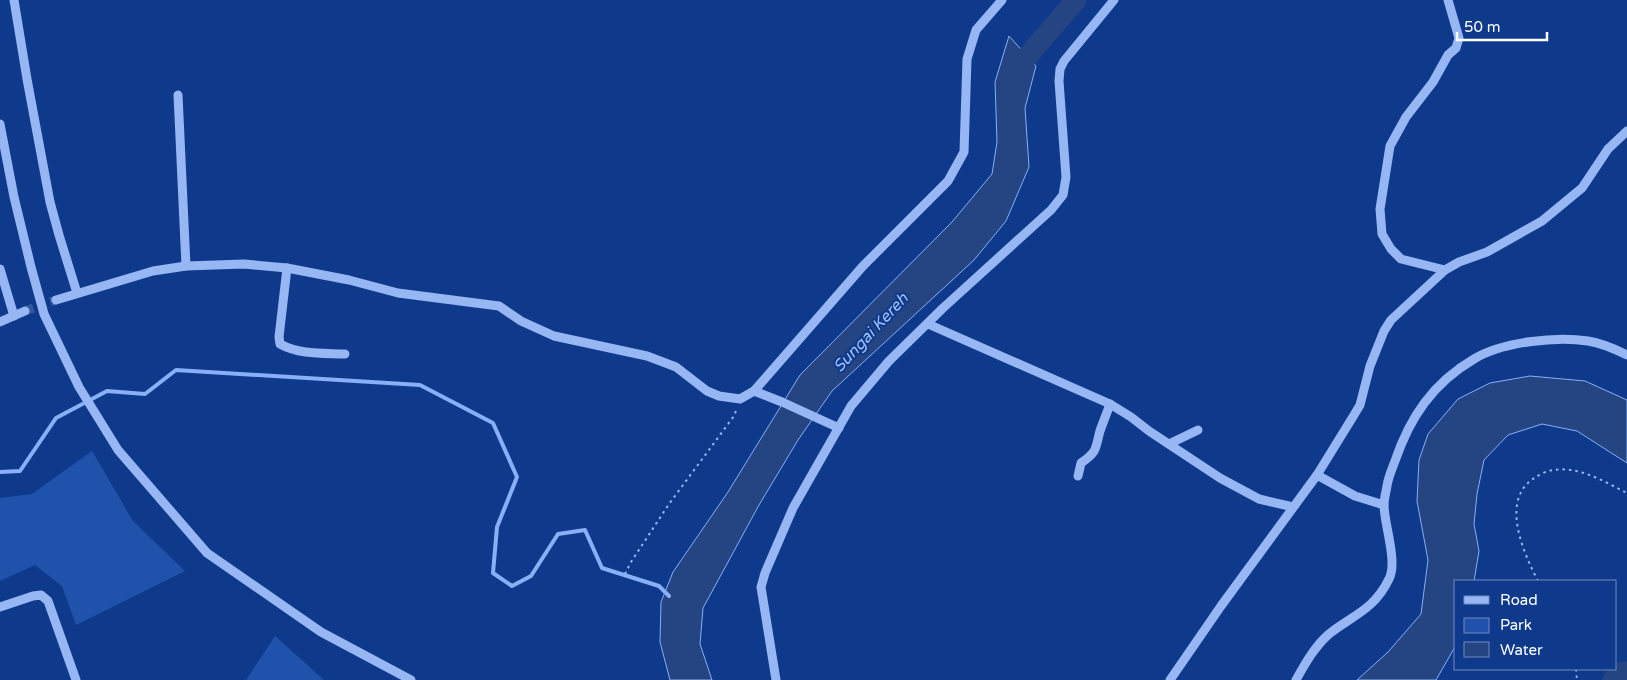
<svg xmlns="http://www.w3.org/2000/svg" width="1627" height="680" font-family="'Varela Round',sans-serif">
  <rect width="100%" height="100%" fill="#0f3a8c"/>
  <g fill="#2052ac">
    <polygon points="92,451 133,521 185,571 76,625 62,586 35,565 0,581 0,498 32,494"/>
    <polygon points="275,636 324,680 246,680"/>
  </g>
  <g fill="#244482" stroke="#87b0f7">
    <polygon points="1009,36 1036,66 1025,108 1029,167 1006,221 974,260 832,391 798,440 759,505 703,608 700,644 712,680 670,680 660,642 661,602 673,572 728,492 800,375 952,222 992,174 997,142 995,82"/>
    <polygon points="1530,376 1585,381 1627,400 1627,463 1577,431 1542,424 1508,435 1484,460 1477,494 1474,524 1479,551 1474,581 1456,581 1456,645 1436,680 1357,680 1388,652 1421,614 1428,560 1417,501 1419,460 1428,434 1458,399 1490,383"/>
  </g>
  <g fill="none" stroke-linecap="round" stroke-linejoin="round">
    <polyline stroke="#87b0f7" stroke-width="4" points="0,472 20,471 56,418 107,391 145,394 176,370 420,385 493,423 517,477 497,527 493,573 512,586 531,576 558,534 585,530 602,568 659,586 669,596"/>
    <g stroke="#244482" stroke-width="21">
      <polyline points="1014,79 1014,72 1076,0"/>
      <polyline points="1613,680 1618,673 1627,672"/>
    </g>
    <polyline stroke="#33589d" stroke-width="9" stroke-dasharray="9 4.5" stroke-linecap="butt" points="25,311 56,300"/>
    <g stroke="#96b7f3" stroke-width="2" stroke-dasharray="2.5 4" stroke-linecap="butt">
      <polyline points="625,574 631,562 669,504 734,416 737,408"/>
      <path d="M1538 581C1523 552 1499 498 1536 477 1541 474 1548 470 1554 470 1579 466 1605 482 1627 493"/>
      <polyline points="1576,669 1577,680"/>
    </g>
    <g stroke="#96b7f3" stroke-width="9">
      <polyline points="14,0 27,79 50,202 59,235 77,293"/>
      <polyline points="178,95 186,266"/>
      <polyline points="0,124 14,197 31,267 44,314 79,387 118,450 207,553 321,632 411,680"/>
      <path d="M287 268 279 337 280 344C300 355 323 353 345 354"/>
      <polyline points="0,269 14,316"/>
      <polyline points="1445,270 1401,259 1391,249 1382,234 1380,209 1390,146 1406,117 1433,82 1448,55 1456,48 1459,38 1448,0"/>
      <polyline points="56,300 153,271 186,266 244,264 287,268 349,280 398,293 499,306 521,321 554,336 647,356 676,367 707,391 719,396 740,399 754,391 863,266 948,181 964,152 967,59 976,30 1002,0"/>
      <polyline points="0,322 25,311"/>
      <polyline points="928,324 1110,404 1131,417 1149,431 1220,478 1259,499 1293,507"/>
      <polyline points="754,391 782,402 839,428"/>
      <polyline points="1169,444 1198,430"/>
      <polyline points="1317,475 1355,496 1384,505"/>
      <path d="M1078 476 1081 463C1098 451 1095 449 1100 431 1103 422 1107 413 1110 404"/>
      <polyline points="0,607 33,596 41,595 48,601 76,680"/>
      <polyline points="776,680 761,587 765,573 793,508 851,406 889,361 943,308 1051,210 1063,195 1066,177 1059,81 1060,69 1064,61 1114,0"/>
      <polyline points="1170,680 1221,606 1317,475 1354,415 1360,405 1370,366 1384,331 1391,320 1445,270 1459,262 1487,252 1542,221 1582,188 1608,149 1627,131"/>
      <path d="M1296 680C1305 664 1315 646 1329 634 1353 615 1374 610 1389 579 1398 562 1384 524 1384 505 1384 499 1386 492 1387 486 1388 478 1392 469 1395 461 1410 417 1433 383 1474 359 1502 342 1556 336 1588 341 1601 343 1615 349 1627 355"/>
    </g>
  </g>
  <g text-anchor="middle" stroke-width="4" stroke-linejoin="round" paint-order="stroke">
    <g font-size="16" font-style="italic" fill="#a1c2fa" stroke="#0f3a8c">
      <text transform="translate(870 332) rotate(-47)" y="6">Sungai Kereh</text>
    </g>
  </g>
  <rect x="1454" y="580" width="162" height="90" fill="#0f3a8c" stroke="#6f89ba"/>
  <rect x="1464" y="596" width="25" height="8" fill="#96b7f3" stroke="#6f89ba"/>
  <text x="1500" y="605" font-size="15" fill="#ffffff">Road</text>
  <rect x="1464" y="618" width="25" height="15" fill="#2052ac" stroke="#6f89ba"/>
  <text x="1500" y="630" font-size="15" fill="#ffffff">Park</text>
  <rect x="1464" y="642" width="25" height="15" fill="#244482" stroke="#6f89ba"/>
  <text x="1500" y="655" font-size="15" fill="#ffffff">Water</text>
  <path d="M1457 32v8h90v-8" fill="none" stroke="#ffffff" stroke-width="2.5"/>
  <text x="1464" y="32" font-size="15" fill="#ffffff" stroke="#0f3a8c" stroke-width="4" paint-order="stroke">50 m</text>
</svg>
